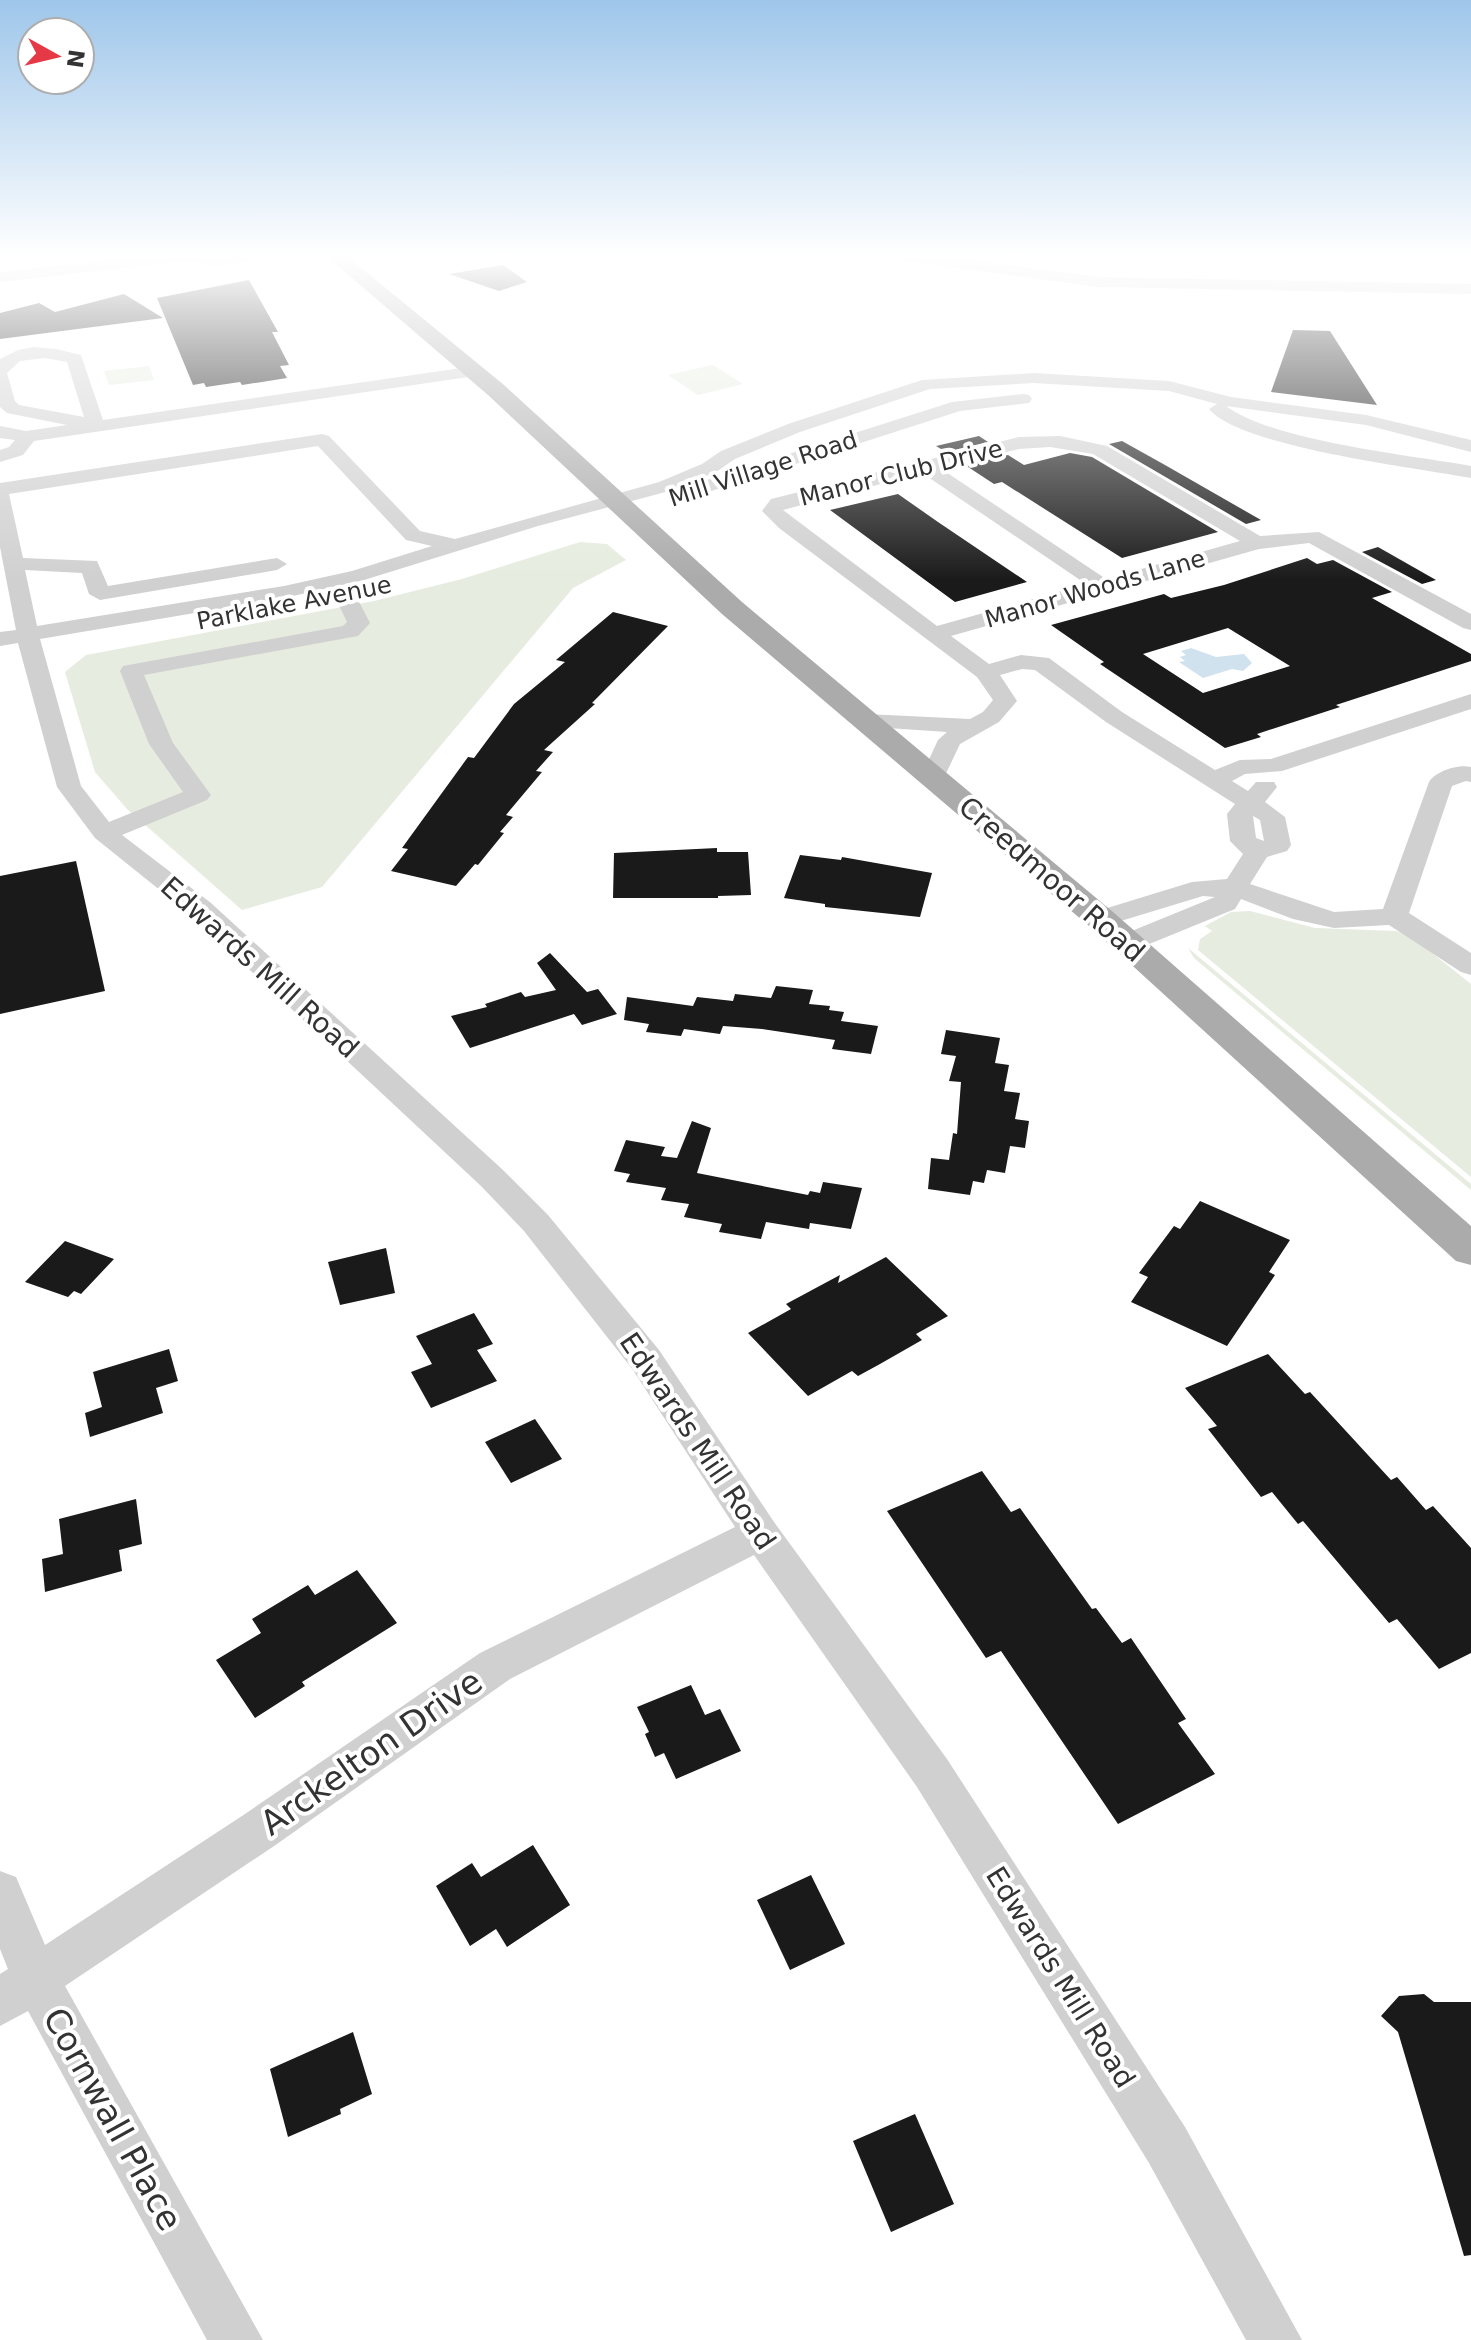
<svg xmlns="http://www.w3.org/2000/svg" width="1471" height="2340" font-family="'DejaVu Sans',sans-serif">
  <rect width="100%" height="100%" fill="#fff"/>
  <g fill="#e6ecdf">
    <polygon points="713,365 743,384 698,395 668,375"/>
    <polygon points="149,366 154,380 109,385 104,371"/>
    <polygon points="580,542 607,544 626,560 573,588 322,887 242,910 127,809 95,772 65,672 86,655 374,601 462,579"/>
    <polygon points="1250,911 1315,928 1396,931 1412,937 1471,984 1471,1177 1198,950 1200,939 1212,931 1205,926 1231,912"/>
    <polygon points="1188,948 1471,1184 1471,1190 1194,958"/>
  </g>
  <polygon fill="#cfe2ee" points="1191,648 1216,657 1244,654 1252,663 1243,671 1232,669 1203,678 1179,662 1185,661 1180,657 1186,655 1181,651"/>
  <g fill="#1a1a1a" fill-rule="evenodd">
    <polygon points="503,265 527,282 499,291 449,274"/>
    <polygon points="249,280 278,332 272,332 289,365 280,366 287,378 242,385 240,382 206,387 204,383 193,385 157,298"/>
    <polygon points="124,294 163,318 0,339 0,313 39,303 55,312"/>
    <polygon points="1293,330 1330,331 1377,405 1271,392"/>
    <polygon points="979,436 988,442 946,452 936,446"/>
    <polygon points="1122,441 1165,465 1261,520 1246,524 1109,444"/>
    <polygon points="1070,453 1092,457 1218,532 1122,558 1002,482 994,484 965,465 1008,455 1024,465"/>
    <polygon points="898,494 938,522 1027,582 955,602 830,510"/>
    <polygon points="1378,547 1436,580 1422,584 1362,552"/>
    <path d="M1307 558 1317 564 1333 560 1392 592 1372 598 1471 654V661L1336 705 1340 707 1257 734 1261 737 1225 748 1100 664 1104 662 1051 625 1164 594 1171 598 1224 585ZM1228 628 1290 666 1203 693 1143 654Z"/>
    <polygon points="613,612 668,626 592,703 595,704 544,750 553,752 536,771 542,772 506,815 513,817 500,832 504,833 478,865 475,864 456,886 391,871 408,849 402,848 468,757 474,758 514,704 565,662 556,660"/>
    <polygon points="717,848 717,852 748,852 751,895 718,896 718,898 613,898 614,853"/>
    <polygon points="800,855 841,860 842,857 932,873 920,917 825,907 825,904 784,898"/>
    <polygon points="76,861 105,991 0,1014 0,876"/>
    <polygon points="550,953 587,992 598,989 617,1014 582,1025 574,1014 470,1048 451,1016 487,1007 485,1004 521,992 525,997 556,990 537,963"/>
    <polygon points="776,986 813,990 809,1004 830,1006 829,1010 844,1012 841,1021 878,1026 871,1054 832,1049 835,1040 762,1029 723,1026 720,1034 684,1029 681,1036 646,1032 649,1024 624,1020 627,997 693,1006 697,997 733,1001 735,994 771,998"/>
    <polygon points="946,1030 1000,1038 995,1063 1009,1065 1004,1091 1020,1093 1015,1119 1029,1121 1025,1148 1010,1146 1005,1173 987,1170 984,1183 973,1181 970,1195 928,1189 931,1158 949,1160 953,1133 957,1134 961,1082 949,1081 956,1056 941,1054"/>
    <polygon points="692,1121 711,1128 697,1173 808,1195 810,1191 820,1193 823,1182 862,1188 851,1229 810,1223 809,1229 766,1222 761,1239 719,1232 722,1224 684,1217 689,1204 661,1200 666,1188 626,1182 630,1174 614,1171 626,1140 665,1147 661,1156 677,1158"/>
    <polygon points="1200,1201 1290,1240 1269,1272 1275,1275 1227,1346 1131,1302 1148,1277 1139,1273 1174,1226 1180,1229"/>
    <polygon points="65,1241 114,1259 81,1294 74,1291 68,1297 25,1282"/>
    <polygon points="386,1248 395,1293 340,1305 328,1262"/>
    <polygon points="886,1257 948,1316 916,1334 922,1340 880,1364 858,1376 852,1371 808,1396 748,1333 791,1309 786,1304 840,1275 838,1283"/>
    <polygon points="474,1313 493,1344 477,1350 497,1381 431,1408 411,1372 432,1364 416,1336"/>
    <polygon points="169,1349 178,1381 156,1388 163,1413 90,1437 85,1413 102,1407 93,1372"/>
    <polygon points="1268,1354 1305,1394 1310,1392 1391,1480 1397,1477 1426,1510 1433,1506 1471,1548 1471,1653 1439,1669 1397,1619 1389,1623 1303,1521 1298,1524 1272,1492 1261,1497 1208,1429 1217,1426 1185,1388"/>
    <polygon points="535,1419 562,1459 511,1483 485,1442"/>
    <polygon points="982,1471 1011,1512 1020,1508 1092,1609 1096,1608 1122,1643 1131,1638 1186,1719 1178,1723 1215,1774 1118,1824 1001,1651 986,1658 887,1511"/>
    <polygon points="136,1499 142,1544 119,1550 122,1571 45,1592 42,1559 63,1554 59,1519"/>
    <polygon points="357,1570 397,1623 302,1682 305,1686 255,1718 216,1660 261,1633 252,1619 308,1585 315,1595"/>
    <polygon points="691,1685 705,1715 720,1709 741,1751 676,1779 664,1753 655,1757 645,1734 649,1732 637,1707"/>
    <polygon points="533,1845 570,1905 507,1947 496,1929 470,1946 436,1886 472,1863 481,1877"/>
    <polygon points="811,1875 845,1944 790,1970 757,1900"/>
    <polygon points="1424,1994 1434,2002 1471,2002 1471,2255 1464,2256 1398,2032 1381,2016 1399,1996"/>
    <polygon points="353,2032 372,2094 340,2109 341,2114 288,2137 270,2069"/>
    <polygon points="915,2114 954,2204 891,2232 853,2141"/>
  </g>
  <g fill="none" stroke-linecap="round" stroke-linejoin="round">
    <g fill="#d0d0d0" fill-rule="evenodd">
      <polygon points="175,253 218,256 277,253 269,258 218,266 186,261 0,282 0,272"/>
      <polygon points="873,253 913,253 1099,277 1471,284 1471,294 1099,287 881,258"/>
      <path d="M34 347 56 349 81 355 103 420 475 366 484 371 475 376 34 441 23 455 0 462V450L9 447 15 440 0 438V426L26 431 67 425 7 413 0 407V359L18 350ZM45 358 67 362 84 417 19 405 15 401 7 373 20 361Z"/>
      <path d="M1034 373 1169 381 1231 397 1366 415 1471 440V452L1366 425 1226 406C1273 441 1409 455 1471 466V478C1418 468 1240 447 1209 409L1217 404 1169 391 1034 383 930 389 800 432 735 459 716 472 673 490 538 526 364 580 284 598 40 639 81 786 109 822 183 792 149 744 120 671 123 666 343 626 347 622 335 597 346 591 354 592 370 623 358 636 144 675 173 743 211 795 207 800 122 835 211 903 503 1170 548 1215 659 1350 774 1522 947 1759 1185 2127 1302 2340H1246L1149 2163 917 1787 754 1555 510 1679 277 1844 65 1986 263 2340H207L28 2011 0 2026V1974L8 1969 0 1949V1871L16 1877 45 1945 245 1814 480 1653 735 1527 633 1370 524 1231 481 1186 191 915 95 838 57 787 18 643 0 646V632L16 630 0 547V483L322 434 329 436 420 531 455 539 659 482 702 464 721 451 788 424 922 380ZM318 446 406 540 432 546 352 571 284 586 37 626 25 570 82 573 89 594 100 600 277 570 287 564 277 558 108 586 97 561 23 558 9 494Z"/>
      <polygon points="1023,394 1029,395 1032,399 1029,403 960,411 699,495 685,495 682,491 685,487 952,402"/>
      <path d="M1060 436 1107 446 1260 536 1319 532 1471 614V630L1463 628 1309 543 1259 549 951 636 989 664 1021 655 1049 658 1122 712 1215 770 1240 760 1271 759 1471 694V709L1282 771 1245 774 1232 781 1248 791 1256 782H1274L1277 787 1265 802 1285 817 1291 845 1287 851 1267 857 1250 884 1334 912 1383 909 1429 782C1436 771 1458 764 1471 767V782L1466 781 1452 786 1409 913 1471 953V975L1461 972 1389 925 1334 928 1293 919 1241 899 1235 909 1137 949 1127 951 1117 949 1113 943 1117 937 1215 897 1203 896 1101 927 1091 925 1087 919 1091 913 1192 882 1227 879 1243 854 1230 841 1227 814 1235 804 1106 722 1035 670 1022 669 1000 675 1017 701 999 722 960 744 942 782H924L921 777 938 740 947 732 858 726 854 721 858 716 866 714 970 719 983 712 993 700 977 677 779 528 762 511 771 499 1019 437ZM1050 447 1093 454 1240 541 1106 579 940 468 1019 449ZM922 473 1086 584 937 626 783 510ZM1253 816 1260 820 1264 841 1256 838Z"/>
    </g>
    <polygon fill="#ababab" fill-rule="evenodd" points="323,253 343,253 504,385 742,602 1113,912 1471,1226 1471,1265 1456,1261 1089,926 722,614 488,395"/>
  </g>
  <linearGradient id="sky" x2="0" y2="1"><stop stop-color="#9ec6ea"/><stop offset="0.44" stop-color="#fff"/><stop offset="1" stop-color="#fff" stop-opacity="0"/></linearGradient>
  <rect width="1471" height="580" fill="url(#sky)"/>
  <g text-anchor="middle" stroke-width="8" stroke-linejoin="round" paint-order="stroke">
    <g font-size="24" fill="#333" stroke="#fff">
      <text transform="translate(763 469) rotate(-18)" y="8">Mill Village Road</text>
      <text transform="translate(901 473) rotate(-14)" y="8">Manor Club Drive</text>
      <text transform="translate(1095 589) rotate(-16)" y="8">Manor Woods Lane</text>
      <text transform="translate(294 603) rotate(-11)" y="8">Parklake Avenue</text>
    </g>
    <g font-size="28" fill="#333" stroke="#fff">
      <text transform="translate(1052 879) rotate(41)" y="10">Creedmoor Road</text>
      <text transform="translate(260 967) rotate(42)" y="10">Edwards Mill Road</text>
      <text transform="translate(698 1441) rotate(56)" y="10">Edwards Mill Road</text>
      <text transform="translate(1061 1977) rotate(58)" y="10">Edwards Mill Road</text>
    </g>
    <g font-size="34" fill="#333" stroke="#fff">
      <text transform="translate(371 1752) rotate(-35)" y="12">Arckelton Drive</text>
      <text transform="translate(113 2119) rotate(61)" y="12">Cornwall Place</text>
    </g>
  </g>
  <g transform="translate(56 56) rotate(98)"><circle r="38" fill="#ffffff" stroke="#adadad" stroke-width="2"/>
  <path d="M0-6L14 30L0 20L-14 30Z" fill="#e63946"/>
  <text y="-12" font-size="22" font-weight="bold" text-anchor="middle" fill="#333333">N</text>
  </g>
</svg>
